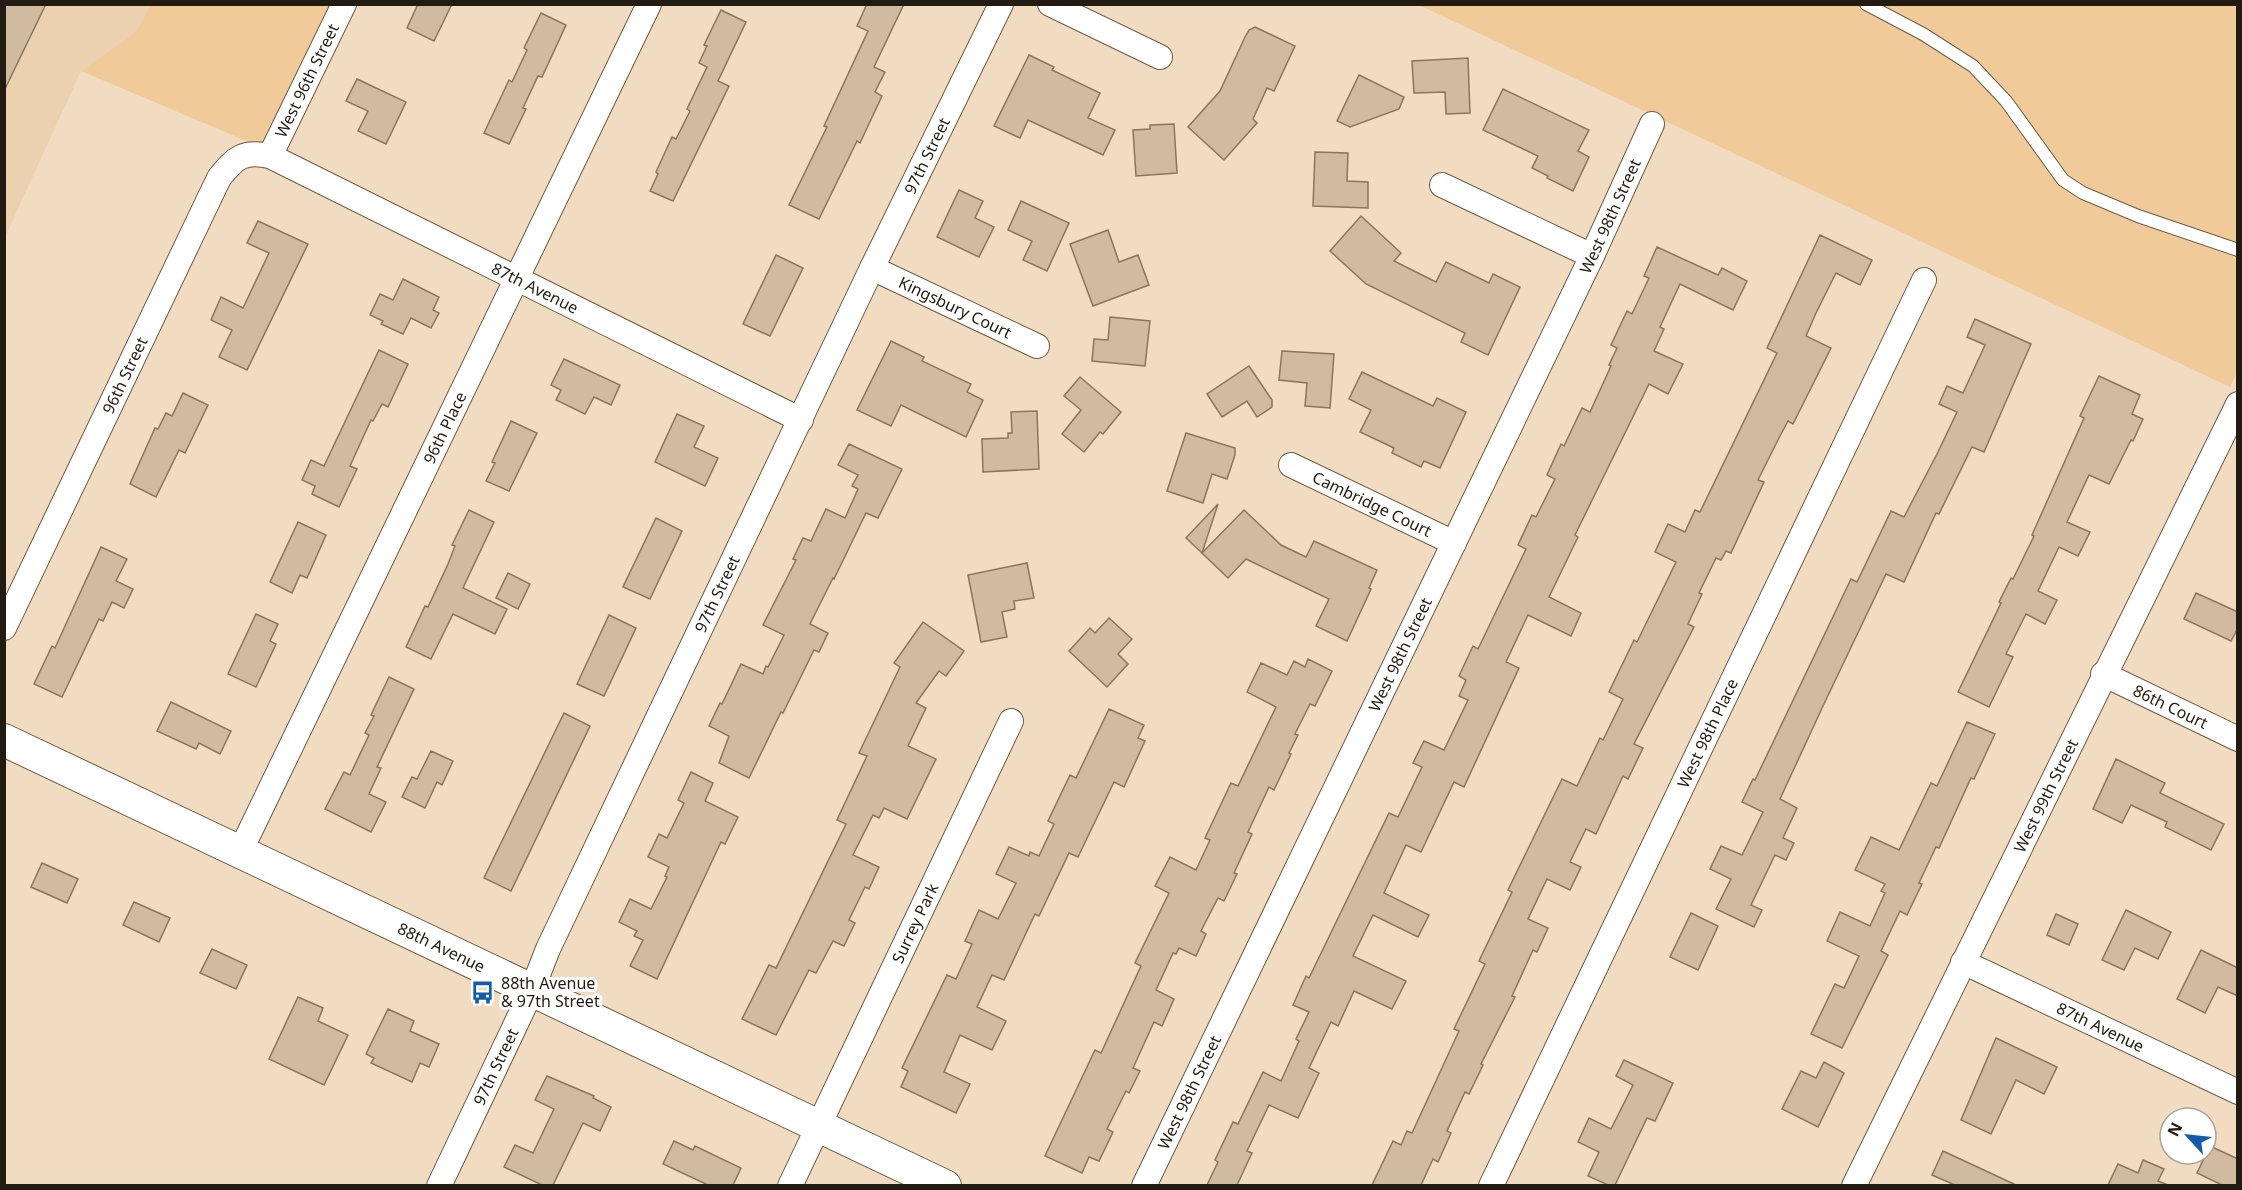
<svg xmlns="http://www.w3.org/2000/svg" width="2242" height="1190" font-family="'Noto Sans',sans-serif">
  <rect width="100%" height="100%" fill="#f1dbc1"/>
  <polygon fill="#ebd1b0" points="5,5 150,5 136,32 81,71 5,237"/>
  <g fill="#f0ca99">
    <polygon points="150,5 333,5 263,148 81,71 136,32"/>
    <polygon points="1419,5 2237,5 2237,372 2230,387"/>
  </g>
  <g fill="#d0bba1" stroke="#88765d" stroke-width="1.5">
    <polygon points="4,4 46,4 4,91"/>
    <polygon points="418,4 452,4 434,41 407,28"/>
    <polygon points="867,4 904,4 874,67 885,72 875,92 882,96 860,143 857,141 819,219 789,205 827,127 824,126 868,31 857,26"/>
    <polygon points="721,10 746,22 718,81 729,86 673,201 650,191 658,174 656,172 672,137 676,139 690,111 687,109 707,67 699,63 707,46 704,45"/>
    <polygon points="541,13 566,25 542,77 538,76 523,108 526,109 509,144 484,133 509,80 512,82 527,50 524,48"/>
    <polygon points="1255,27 1295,46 1274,91 1267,88 1253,119 1257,123 1224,160 1188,127 1220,91 1245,37 1249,30"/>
    <polygon points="1029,55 1054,67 1052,70 1100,93 1088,118 1115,130 1103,155 1028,120 1020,138 994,126"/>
    <polygon points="1468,58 1470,113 1446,114 1445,92 1414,93 1412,61"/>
    <polygon points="1359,75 1404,97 1399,109 1350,127 1337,121"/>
    <polygon points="357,79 406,102 386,144 358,131 368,111 346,101"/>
    <polygon points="1503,89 1589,130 1578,151 1589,157 1573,191 1547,178 1548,176 1532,168 1538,156 1483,130"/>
    <polygon points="1174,124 1177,173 1136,176 1133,130 1150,129 1150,125"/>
    <polygon points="1315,152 1348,153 1347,181 1368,182 1368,208 1313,206"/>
    <polygon points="959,190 983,201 975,218 994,227 979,257 937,237"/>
    <polygon points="1021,201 1069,223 1047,271 1023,260 1032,241 1008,230"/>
    <polygon points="1361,216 1401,253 1394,261 1436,282 1446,262 1489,283 1493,274 1520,287 1488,355 1461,342 1465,333 1366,284 1330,251"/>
    <polygon points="258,221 308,244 247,370 219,357 232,330 211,320 221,297 243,308 269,253 247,243"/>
    <polygon points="1108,230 1119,262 1138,255 1149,285 1093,306 1070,244"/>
    <polygon points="1820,235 1872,260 1860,285 1836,273 1816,313 1806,336 1831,348 1793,424 1788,421 1779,438 1758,480 1764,482 1731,553 1726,551 1721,560 1716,558 1699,593 1702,594 1688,624 1694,627 1634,744 1643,748 1628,779 1623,776 1596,834 1586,829 1570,862 1581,867 1570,890 1547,879 1528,919 1548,928 1537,952 1533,950 1512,996 1515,997 1481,1064 1483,1065 1469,1094 1465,1092 1447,1131 1451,1133 1438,1162 1433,1159 1421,1185 1372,1185 1393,1141 1401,1145 1407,1131 1412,1133 1459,1031 1454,1029 1485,964 1479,961 1512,892 1508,890 1562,779 1577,786 1600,738 1603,740 1623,699 1609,692 1634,640 1637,642 1676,562 1655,552 1668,524 1685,532 1695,510 1700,512 1777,353 1767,348"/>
    <polygon points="1657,247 1718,275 1722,268 1747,281 1733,310 1680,284 1660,327 1664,329 1654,351 1683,364 1668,394 1649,384 1575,535 1578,537 1549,597 1581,613 1571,636 1528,615 1506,662 1519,668 1464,787 1454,782 1421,852 1406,845 1384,893 1429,915 1418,937 1373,915 1353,956 1406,981 1392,1009 1354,991 1338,1026 1331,1022 1309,1068 1319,1073 1298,1118 1269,1105 1247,1151 1252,1153 1237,1185 1207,1185 1218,1162 1215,1160 1233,1122 1238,1124 1263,1072 1281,1081 1299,1041 1296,1039 1309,1012 1293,1005 1306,976 1309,978 1389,813 1398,817 1422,767 1413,763 1424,741 1444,750 1468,700 1459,696 1466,680 1459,676 1473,646 1478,649 1526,549 1518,545 1532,515 1536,517 1555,479 1547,475 1561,444 1564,446 1582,408 1590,412 1611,366 1609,365 1617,348 1611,345 1627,311 1632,314 1649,278 1644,276"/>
    <polygon points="776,255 803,268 770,336 743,324"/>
    <polygon points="403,279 439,297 433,310 439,313 431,328 411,318 403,334 381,324 383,321 370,315 380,294 393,300"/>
    <polygon points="1110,317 1150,321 1145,366 1092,361 1094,339 1108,340"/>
    <polygon points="1975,319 2031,344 1984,452 1972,447 1939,514 1936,513 1904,582 1886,574 1823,706 1780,799 1797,808 1783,838 1794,843 1786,860 1775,855 1751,905 1762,910 1754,927 1716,909 1731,879 1710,869 1721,846 1742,855 1763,812 1742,802 1753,779 1755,780 1851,579 1857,582 1891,511 1904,517 1937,454 1957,412 1939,404 1947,386 1963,393 1985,345 1967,337"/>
    <polygon points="891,341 924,357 922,361 971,384 967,392 983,400 966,437 901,405 891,426 857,410"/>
    <polygon points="379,350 408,364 388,407 382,404 373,421 371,420 350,466 357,469 339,507 312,494 315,486 302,480 311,460 324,466"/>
    <polygon points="1282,351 1334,354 1330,408 1305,406 1307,383 1279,380"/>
    <polygon points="564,359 620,385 611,405 594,397 585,414 556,400 561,390 551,385"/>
    <polygon points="1249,366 1272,400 1272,407 1257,417 1247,401 1222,417 1207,394"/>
    <polygon points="1362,372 1433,406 1437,398 1466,412 1440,468 1424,461 1421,467 1392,453 1394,448 1360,432 1371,410 1349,399"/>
    <polygon points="2099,376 2140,395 2132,414 2143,419 2133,441 2131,440 2109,484 2089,475 2067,522 2090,532 2078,556 2059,547 2038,591 2057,600 2045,624 2026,614 2006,654 2013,657 1989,707 1958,692 2001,603 1999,602 2011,578 2013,579 2034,536 2032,535 2084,418 2080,416"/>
    <polygon points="1080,377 1121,412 1103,434 1100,432 1084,452 1062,434 1081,410 1064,396"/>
    <polygon points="183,393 208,405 185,453 179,450 156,497 130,484 155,428 158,429 166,413 172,416"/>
    <polygon points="1037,411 1039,469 983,472 982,439 1008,438 1008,433 1012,433 1011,412"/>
    <polygon points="677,414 704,426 694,447 718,458 705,486 655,462"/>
    <polygon points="511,421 537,433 509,491 486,481 495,463 492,462"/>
    <polygon points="1186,433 1235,448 1235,455 1227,479 1212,474 1203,503 1167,491"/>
    <polygon points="849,444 902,469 878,518 866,513 834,579 833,578 810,624 828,633 819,652 814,650 783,713 781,712 749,778 719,763 729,736 709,726 720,703 722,704 741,664 763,674 766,666 768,667 784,635 763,625 796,560 793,559 803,538 811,541 826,509 845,518 858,489 852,486 858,475 838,465"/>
    <polygon points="1218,504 1202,553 1186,538"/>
    <polygon points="469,510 494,522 463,588 507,609 495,634 453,614 431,659 406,647 425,606 428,607 448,564 455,546 452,545"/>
    <polygon points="1244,510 1281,545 1306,557 1314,541 1377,570 1369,588 1371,589 1347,641 1316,626 1329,599 1246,559 1228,578 1202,553"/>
    <polygon points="656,518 682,531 650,599 623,587"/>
    <polygon points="298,522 326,535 307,578 300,575 292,593 270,582"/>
    <polygon points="101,547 127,559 116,581 133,589 124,608 112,602 103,621 99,619 62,697 34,684 52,646 55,648"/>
    <polygon points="1027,563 1034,598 1014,601 1015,609 1002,612 1007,637 981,642 968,575"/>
    <polygon points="508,573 530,584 518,609 496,598"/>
    <polygon points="2196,593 2238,612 2238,628 2231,641 2184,619"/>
    <polygon points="256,614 278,624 270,641 276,644 256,687 228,674"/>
    <polygon points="609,615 636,628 604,696 577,684"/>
    <polygon points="1109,618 1132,639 1118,654 1128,664 1107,687 1069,651 1090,628 1095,633"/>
    <polygon points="923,622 964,651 946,676 939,671 916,703 926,708 908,746 936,759 907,819 884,808 879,818 873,815 853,855 879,867 869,889 865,887 849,920 855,923 844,946 833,941 816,973 809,970 776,1035 742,1019 769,965 776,968 846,824 837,820 867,756 859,753 900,667 894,663"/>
    <polygon points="1308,659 1332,671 1315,706 1310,704 1295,734 1298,735 1289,753 1291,754 1274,790 1269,787 1248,832 1252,834 1234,873 1237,874 1224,901 1218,898 1201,931 1206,934 1196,956 1179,948 1176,954 1173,953 1156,990 1174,999 1162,1026 1154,1022 1133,1068 1140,1071 1129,1093 1126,1091 1107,1129 1113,1132 1099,1161 1089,1157 1082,1173 1045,1156 1095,1050 1101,1053 1141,966 1135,963 1169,893 1155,886 1170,857 1196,870 1210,840 1205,838 1231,783 1238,786 1276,707 1247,692 1261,663 1287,675 1294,661 1305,667"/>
    <polygon points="389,677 414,689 377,767 381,768 369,794 386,802 371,832 325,809 344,772 350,775 369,735 365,733 374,716 371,715"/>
    <polygon points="171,702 231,731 220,754 199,743 196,749 157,731"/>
    <polygon points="1109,709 1144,725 1138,738 1145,741 1124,787 1114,782 1078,857 1069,853 1039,916 1035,914 1004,980 992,975 977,1007 1006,1021 992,1050 960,1035 944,1072 970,1084 956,1113 901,1087 908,1071 902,1068 947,975 956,979 972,944 965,941 979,910 998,919 1016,883 996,874 1009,847 1029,856 1030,852 1039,856 1054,824 1048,821 1070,775 1076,778"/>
    <polygon points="564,713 590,726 511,891 484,878"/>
    <polygon points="1967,722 1995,734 1974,779 1971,778 1939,848 1936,847 1919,883 1922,884 1907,915 1900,911 1881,951 1888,955 1842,1048 1811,1034 1835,984 1844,988 1859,956 1827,941 1840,912 1870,926 1885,893 1881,891 1885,884 1855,870 1871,837 1899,850 1931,783 1937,786"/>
    <polygon points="431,751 453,761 442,785 437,782 425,808 402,797 412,777 417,779"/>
    <polygon points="2116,759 2165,783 2160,793 2224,824 2211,850 2165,827 2167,822 2131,805 2122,823 2093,809"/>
    <polygon points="691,772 713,783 705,801 738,817 725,844 721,842 657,979 630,966 643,940 634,936 637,931 619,922 630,899 651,909 667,877 665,876 669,867 648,857 659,834 667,838 684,803 678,800"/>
    <polygon points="42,863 78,879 67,903 31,887"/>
    <polygon points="134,902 170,918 159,942 123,925"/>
    <polygon points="2126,910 2171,932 2158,959 2135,948 2124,970 2102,960"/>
    <polygon points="1691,913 1718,926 1698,970 1670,957"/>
    <polygon points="2056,914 2078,924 2069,945 2047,935"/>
    <polygon points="212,949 247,965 236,989 200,973"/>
    <polygon points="2201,950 2238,968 2238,996 2218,987 2205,1013 2177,999"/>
    <polygon points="298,997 323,1008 318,1021 348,1035 324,1085 269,1059"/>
    <polygon points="388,1009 414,1021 410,1031 439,1044 429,1067 420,1063 412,1082 371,1063 374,1058 366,1054"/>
    <polygon points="1996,1038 2057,1067 2044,1094 2016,1080 1991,1134 1961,1120"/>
    <polygon points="1624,1060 1673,1083 1655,1121 1647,1118 1615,1185 1608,1185 1588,1176 1599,1152 1578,1142 1589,1118 1611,1129 1633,1085 1616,1076"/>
    <polygon points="1824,1062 1844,1073 1818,1127 1782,1109 1801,1071 1816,1078"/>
    <polygon points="547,1076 594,1096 593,1098 611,1107 600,1131 583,1123 553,1185 542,1185 504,1167 515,1145 533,1153 554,1109 535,1100"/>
    <polygon points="674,1141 693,1150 695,1146 741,1168 733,1185 708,1185 663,1164"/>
    <polygon points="2210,1146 2238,1159 2238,1185 2222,1185 2197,1173"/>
    <polygon points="1943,1151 2016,1185 1955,1185 1932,1175"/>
    <polygon points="2143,1160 2164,1169 2158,1181 2168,1185 2108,1185 2118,1164 2138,1173"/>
  </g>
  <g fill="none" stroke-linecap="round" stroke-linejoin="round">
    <defs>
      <polyline id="service" points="1866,4 1923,34 1973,66 2006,101 2063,180 2083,193 2138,216 2238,250"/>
      <g id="minor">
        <polyline points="1050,4 1160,57"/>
        <path id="s1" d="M270 156 344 4"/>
        <polyline points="1442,185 1592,256"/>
        <path id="s2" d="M872 268 1037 346"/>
        <path id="s3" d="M1291 465 1454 543"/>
        <path id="s4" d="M4 628 219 178C235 158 243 150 270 156L801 420"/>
        <path id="s5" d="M2103 674 2238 739"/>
        <path id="s6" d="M240 852 649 4"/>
        <path id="s7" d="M1963 962 2238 1092"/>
        <path id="s8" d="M439 1186 532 990 548 949 872 268 1001 4"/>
        <path id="s9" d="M790 1186 1011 721"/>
        <path id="s10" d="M1144 1186 1592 256 1652 124"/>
        <path id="s11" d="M1491 1186 1924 280"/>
        <path id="s12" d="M1854 1186 2238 404"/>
      </g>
      <g id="tertiary">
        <path id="s13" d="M4 740 945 1186"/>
      </g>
    </defs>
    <use href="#service" stroke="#6d5b43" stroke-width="14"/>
    <use href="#minor" stroke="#6d5b43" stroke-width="26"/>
    <use href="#tertiary" stroke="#6d5b43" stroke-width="34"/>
    <use href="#service" stroke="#fff" stroke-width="12"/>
    <use href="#minor" stroke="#fff" stroke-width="24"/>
    <use href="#tertiary" stroke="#fff" stroke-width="32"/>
  </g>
  <defs>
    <symbol id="bus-bare" viewBox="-9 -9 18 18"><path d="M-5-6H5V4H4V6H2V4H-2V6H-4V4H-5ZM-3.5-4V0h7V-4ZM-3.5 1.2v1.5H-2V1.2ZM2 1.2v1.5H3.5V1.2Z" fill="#115dac" stroke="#fff" stroke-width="2.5" paint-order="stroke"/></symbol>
  </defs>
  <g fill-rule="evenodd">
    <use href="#bus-bare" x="466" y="976" width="33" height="33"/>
  </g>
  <g text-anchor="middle" stroke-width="6" stroke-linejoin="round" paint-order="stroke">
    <g font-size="16" fill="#221b11" stroke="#fff">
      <text dy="6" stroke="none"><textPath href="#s1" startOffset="84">West 96th Street</textPath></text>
      <text dy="6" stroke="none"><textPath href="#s8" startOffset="1140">97th Street</textPath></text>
      <text dy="6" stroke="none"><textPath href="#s10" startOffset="1076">West 98th Street</textPath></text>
      <text dy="6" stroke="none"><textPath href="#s4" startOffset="855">87th Avenue</textPath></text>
      <text dy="6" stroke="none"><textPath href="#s2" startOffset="92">Kingsbury Court</textPath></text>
      <text dy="6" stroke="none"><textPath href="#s4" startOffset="280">96th Street</textPath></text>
      <text dy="6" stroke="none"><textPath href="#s6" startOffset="471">96th Place</textPath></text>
      <text dy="6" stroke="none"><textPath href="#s3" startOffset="90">Cambridge Court</textPath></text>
      <text dy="6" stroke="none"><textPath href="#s8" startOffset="654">97th Street</textPath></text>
      <text dy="6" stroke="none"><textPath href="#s10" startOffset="590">West 98th Street</textPath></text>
      <text dy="6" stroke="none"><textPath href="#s5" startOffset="75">86th Court</textPath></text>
      <text dy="6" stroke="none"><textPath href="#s11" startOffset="502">West 98th Place</textPath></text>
      <text dy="6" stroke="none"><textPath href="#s12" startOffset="435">West 99th Street</textPath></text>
      <text dy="6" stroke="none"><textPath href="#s9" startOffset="291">Surrey Park</textPath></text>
      <text dy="6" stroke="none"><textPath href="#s13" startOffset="484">88th Avenue</textPath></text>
      <text dy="6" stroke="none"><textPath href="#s7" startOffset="152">87th Avenue</textPath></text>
      <text dy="6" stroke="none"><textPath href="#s8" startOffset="132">97th Street</textPath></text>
      <text dy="6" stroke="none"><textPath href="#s10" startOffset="104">West 98th Street</textPath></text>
    </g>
    <g font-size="16" fill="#221b11" stroke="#fff" text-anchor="start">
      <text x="501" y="989">88th Avenue<tspan x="501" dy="18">&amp; 97th Street</tspan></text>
    </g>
  </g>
  <rect width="2242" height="1190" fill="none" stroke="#221b11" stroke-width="12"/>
  <g transform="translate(2188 1136) rotate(297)"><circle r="28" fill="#ffffff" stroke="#a7a4a0" stroke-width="1.5"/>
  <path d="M0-4.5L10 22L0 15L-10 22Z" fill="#115dac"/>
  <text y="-9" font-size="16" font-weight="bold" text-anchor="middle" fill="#221b11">N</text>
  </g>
</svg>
